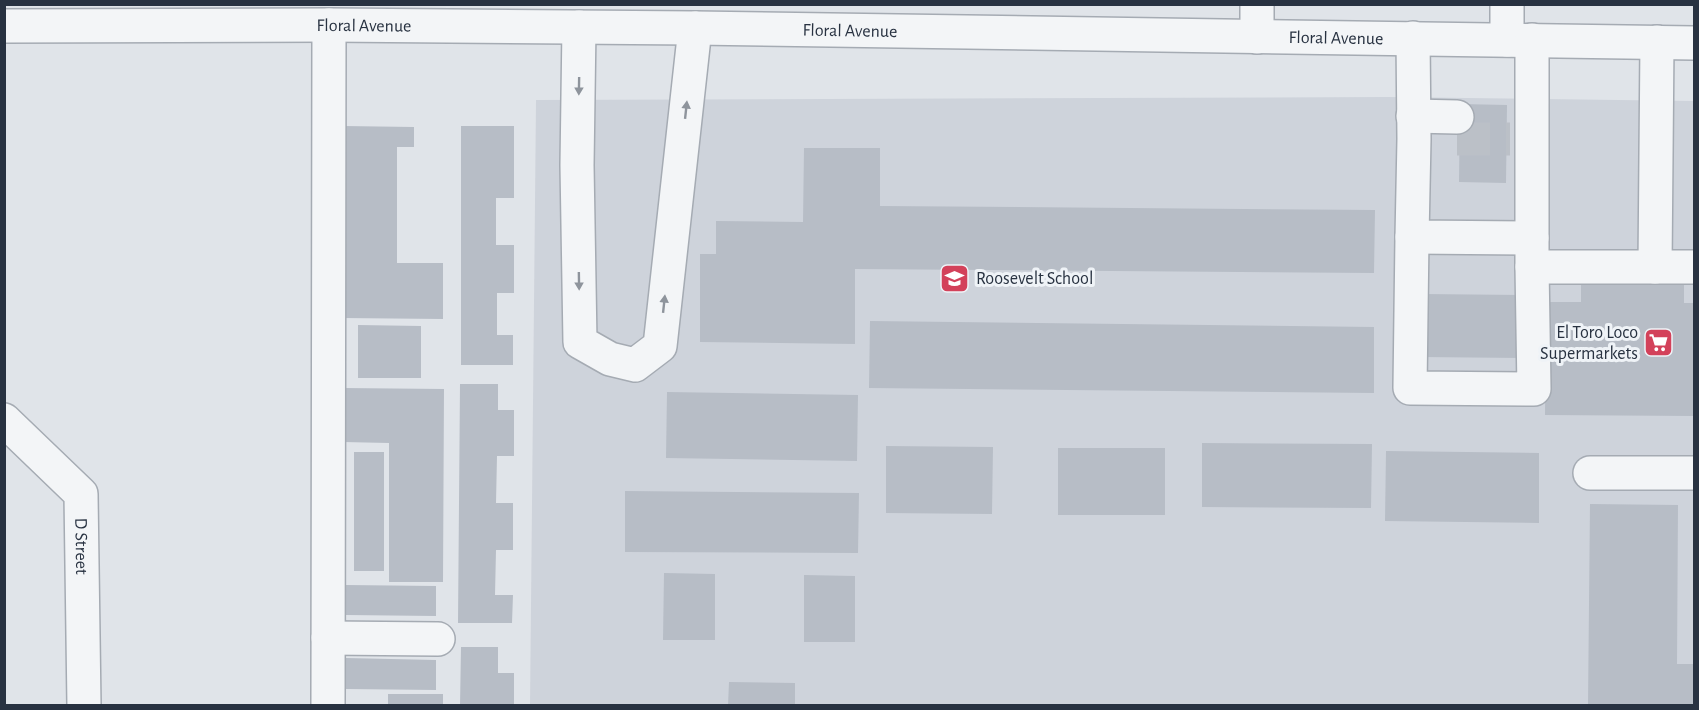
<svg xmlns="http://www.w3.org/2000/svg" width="1699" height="710" font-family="'Alegreya Sans',sans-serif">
  <rect width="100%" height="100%" fill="#e0e4e9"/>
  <polygon fill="#ced3db" points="1387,97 1694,101 1694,705 530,706 536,100"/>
  <g fill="#b7bdc6">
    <polygon points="1460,104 1507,105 1506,183 1459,182"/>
    <polygon points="343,126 414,127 414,147 397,147 397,263 443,263 443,319 342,318"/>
    <polygon points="461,126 514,126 514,198 496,198 496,245 514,245 514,293 497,293 497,335 513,335 513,365 461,365"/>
    <polygon points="804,148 880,148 880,206 1375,210 1374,273 855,269 855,344 700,342 700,254 716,254 716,221 803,222"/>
    <polygon points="1581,280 1684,281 1684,303 1694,303 1694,416 1545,415 1546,302 1581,302"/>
    <polygon points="1422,294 1522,295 1522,358 1421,357"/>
    <polygon points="870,321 1374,327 1374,393 869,388"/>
    <polygon points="358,325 421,326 421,378 358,378"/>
    <polygon points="460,384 498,384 498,410 514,410 514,456 497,456 496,503 513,503 513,550 496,550 495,595 513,595 512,623 458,623"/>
    <polygon points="343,388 444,389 443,582 389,582 389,443 343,442"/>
    <polygon points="667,392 858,395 857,461 666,458"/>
    <polygon points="1202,443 1372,444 1371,508 1202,507"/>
    <polygon points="886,446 993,447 992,514 886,513"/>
    <rect x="1058" y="448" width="107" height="67"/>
    <polygon points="1386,451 1539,453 1539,523 1385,521"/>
    <rect x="354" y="452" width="30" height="119"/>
    <polygon points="625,491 859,493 858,553 625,552"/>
    <polygon points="1590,504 1678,505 1677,664 1694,664 1694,706 1588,706"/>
    <polygon points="664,573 715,574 715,640 663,640"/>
    <polygon points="804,575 855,576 855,642 804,642"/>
    <polygon points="346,585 436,586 436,616 346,615"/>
    <polygon points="461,647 498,647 498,673 514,673 514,706 460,706"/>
    <polygon points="346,658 436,660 436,690 346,689"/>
    <polygon points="729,682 795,683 795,706 728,706"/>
    <rect x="388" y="694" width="55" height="12"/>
  </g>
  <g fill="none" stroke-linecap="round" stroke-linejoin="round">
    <polyline stroke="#bbc0c7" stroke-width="33" stroke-dasharray="33 16" stroke-linecap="butt" points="1457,139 1510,139"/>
    <defs>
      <g id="minor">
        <polyline points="1507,4 1507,40"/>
        <path id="s1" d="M4 26 329 25 695 28 1694 43"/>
        <polyline points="579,27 577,165 580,342 610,359 635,365 660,346 695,28"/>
        <polyline points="1257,37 1257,4"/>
        <polyline points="1413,38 1414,139 1412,237 1532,238"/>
        <polyline points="1413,116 1457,117"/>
        <polyline points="1412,237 1410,388 1534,389 1532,267 1532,40"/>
        <polyline points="1532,267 1655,267 1657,42"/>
        <polyline points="1655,267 1694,267"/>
        <path id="s2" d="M4 420 81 494 84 706"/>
        <polyline points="1590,473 1694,473"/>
        <polyline points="328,638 438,639"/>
        <polyline points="328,706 329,25"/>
      </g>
    </defs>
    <use href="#minor" stroke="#a5abb3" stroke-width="36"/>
    <use href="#minor" stroke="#f3f5f7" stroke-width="33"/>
  </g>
  <defs><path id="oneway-solid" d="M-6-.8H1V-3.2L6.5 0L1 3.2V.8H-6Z" transform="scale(1.5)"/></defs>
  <g fill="#8e949c">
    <use href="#oneway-solid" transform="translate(579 86) rotate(91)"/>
    <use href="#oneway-solid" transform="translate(686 110) rotate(-84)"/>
    <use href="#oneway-solid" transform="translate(579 281) rotate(89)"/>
    <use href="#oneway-solid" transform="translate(664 304) rotate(-84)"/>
  </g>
  <defs>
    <symbol id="school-square" viewBox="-11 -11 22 22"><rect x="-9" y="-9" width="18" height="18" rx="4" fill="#d3415a" stroke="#eff3f7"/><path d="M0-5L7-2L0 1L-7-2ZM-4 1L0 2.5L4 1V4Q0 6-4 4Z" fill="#fff"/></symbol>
    <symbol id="supermarket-square" viewBox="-11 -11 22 22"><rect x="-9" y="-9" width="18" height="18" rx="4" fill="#d3415a" stroke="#eff3f7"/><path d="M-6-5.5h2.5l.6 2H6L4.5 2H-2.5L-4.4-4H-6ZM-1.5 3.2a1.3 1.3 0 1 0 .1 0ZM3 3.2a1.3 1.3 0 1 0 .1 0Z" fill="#fff"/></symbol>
  </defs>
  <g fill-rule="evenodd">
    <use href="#school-square" x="938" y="262" width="33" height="33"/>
    <use href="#supermarket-square" x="1642" y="326" width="33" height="33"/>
  </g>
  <g text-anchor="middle" stroke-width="6" stroke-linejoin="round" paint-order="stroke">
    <g font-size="18" fill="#283241" stroke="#eff3f7">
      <text dy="6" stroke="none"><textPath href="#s1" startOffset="360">Floral Avenue</textPath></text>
      <text dy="6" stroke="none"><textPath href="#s1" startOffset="846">Floral Avenue</textPath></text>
      <text dy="6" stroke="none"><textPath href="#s1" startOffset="1332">Floral Avenue</textPath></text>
      <text dy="6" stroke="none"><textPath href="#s2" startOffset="159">D Street</textPath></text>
    </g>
    <g font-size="18" fill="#283241" stroke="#eff3f7" text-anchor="start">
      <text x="976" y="284">Roosevelt School</text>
      <text x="1638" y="338" text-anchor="end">El Toro Loco<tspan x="1638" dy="21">Supermarkets</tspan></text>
    </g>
  </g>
  <rect width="1699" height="710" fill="none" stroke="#283241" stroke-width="12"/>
</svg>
